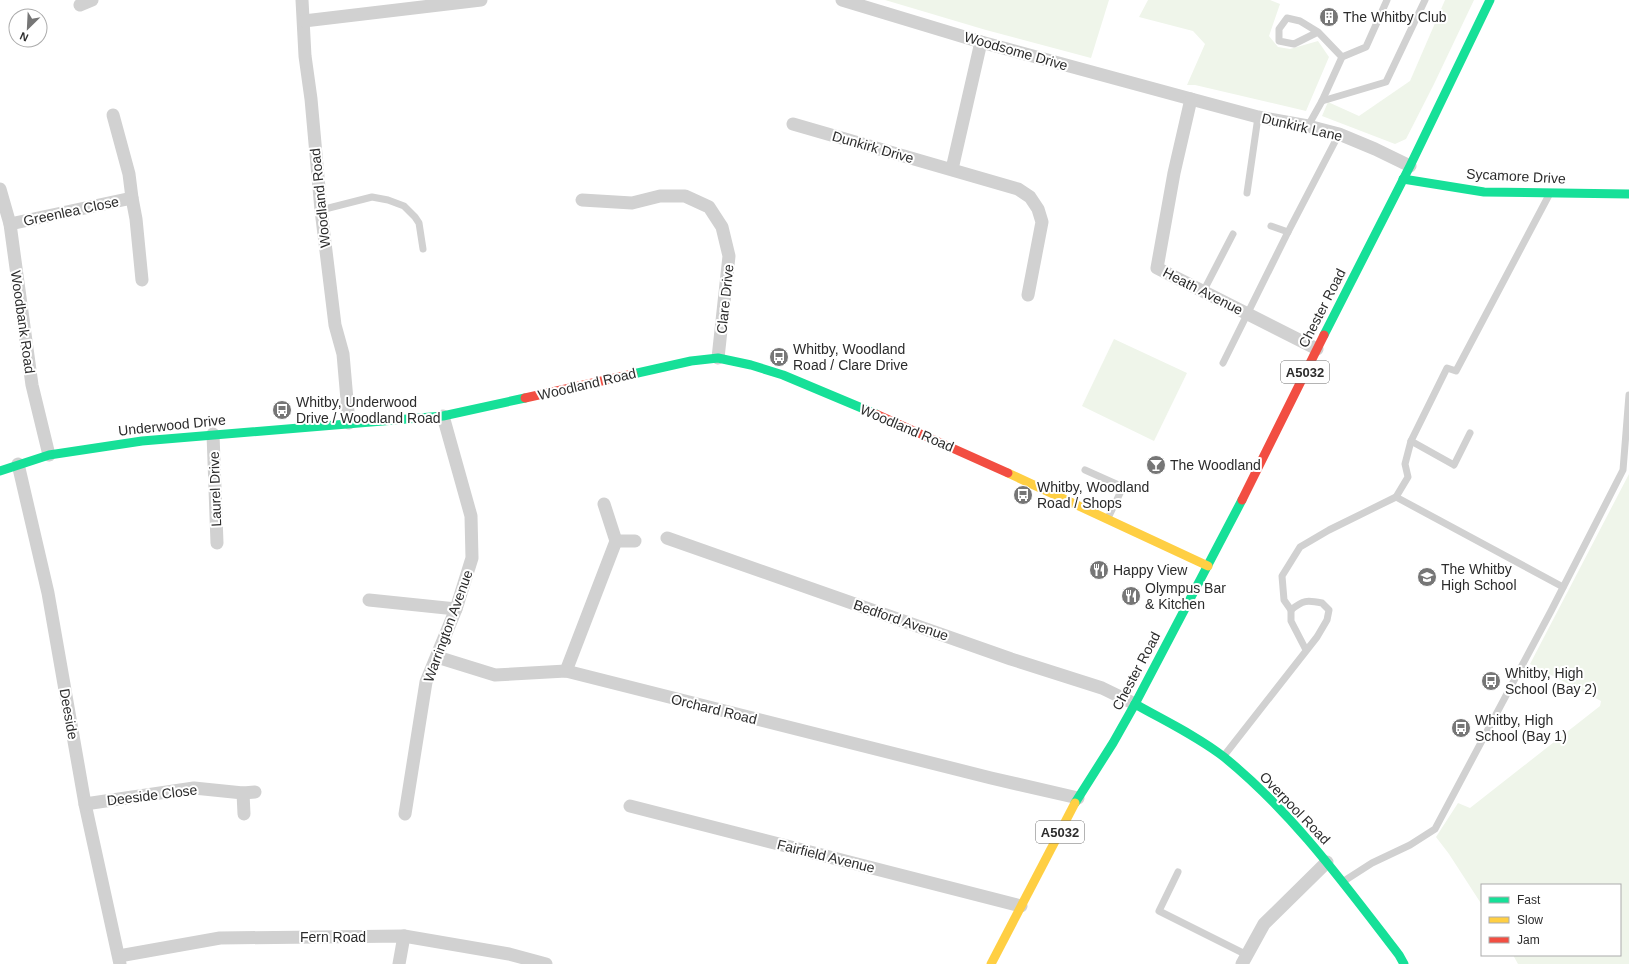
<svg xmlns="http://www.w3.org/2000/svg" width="1629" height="964" font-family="Helvetica,sans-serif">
  <rect width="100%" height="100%" fill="#fff"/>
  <g fill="#eff5ea">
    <polygon points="885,0 1109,0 1091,58 986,30"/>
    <polygon points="1148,0 1270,0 1280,4 1269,36 1278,47 1290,49 1318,41 1329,57 1306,111 1195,85 1187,85 1205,44 1193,31 1139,17"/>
    <polygon points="1445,0 1474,0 1434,84 1406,139 1395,144 1322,116 1328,102 1359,116 1410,81"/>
    <polygon points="1114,339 1187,373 1154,441 1082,406"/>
    <polygon points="1629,474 1629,964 1518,964 1513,955 1620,955 1620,885 1482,885 1482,905 1449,854 1436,837 1458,803 1470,808 1600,706 1601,701 1530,664"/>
  </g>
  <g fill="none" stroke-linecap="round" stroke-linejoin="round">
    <g stroke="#d1d1d1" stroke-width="7">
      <polyline points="1318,32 1300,21 1287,18 1279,29 1279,41 1294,44 1318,32 1342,57"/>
      <polyline points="1322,101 1386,82 1425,0"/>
      <polyline points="1308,126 1322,101 1342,57 1366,47 1387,0"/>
      <polyline points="1247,193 1258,117"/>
      <polyline points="321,210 372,197 388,200 404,206 415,217 419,223 423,249"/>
      <polyline points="1271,226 1288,232"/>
      <polyline points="1203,292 1233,234"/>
      <polyline points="1223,363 1288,232 1339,134"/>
      <polyline points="1470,433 1454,465 1411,441 1447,368 1456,371 1549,195"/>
      <polyline points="1085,470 1123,487 1108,518"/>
      <polyline points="1396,497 1563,587"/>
      <polyline points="1291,610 1284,600 1282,576 1300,547 1329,530 1396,497 1408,477 1405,464 1411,441"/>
      <path d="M1223 757 1317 637 1327 620 1329 610 1322 603C1307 600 1303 600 1291 610V621L1306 650"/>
      <polyline points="1178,872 1159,911 1247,955"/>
      <polyline points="1344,881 1372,863 1410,845 1435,829 1551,611 1623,470 1629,395"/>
    </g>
    <g stroke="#d1d1d1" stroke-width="13">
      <polyline points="302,0 305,56 311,99 321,210 335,325 343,354 349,423"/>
      <polyline points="842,0 981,42 1191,99 1258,117 1308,126 1339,134 1375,149 1410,166"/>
      <polyline points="80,5 92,0"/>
      <polyline points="304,21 481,0"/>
      <polyline points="1191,99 1174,173 1157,268 1317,349"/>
      <polyline points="113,115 129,174 132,198"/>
      <polyline points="793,124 1018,189 1030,197 1038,209 1042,222 1028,295"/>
      <polyline points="952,169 981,42"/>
      <polyline points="0,189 10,224 32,385 49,455"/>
      <polyline points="582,200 632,203 660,196 685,196 709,207 722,227 729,256 718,358"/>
      <polyline points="10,224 132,198 136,219 142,280"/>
      <polyline points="213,434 217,543"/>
      <polyline points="18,464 48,593 85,804 120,964"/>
      <polyline points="667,538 1011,659 1102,688 1135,704"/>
      <polyline points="616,541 635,541"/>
      <polyline points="369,600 456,609"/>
      <polyline points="437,657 495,675 566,671 991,778 1078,798"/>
      <polyline points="566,671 616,541 604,504"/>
      <polyline points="243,793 255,792"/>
      <polyline points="85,804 194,788 243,793 244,814"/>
      <polyline points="630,806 1021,906"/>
      <polyline points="405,814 426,682 456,609 472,558 471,516 443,416"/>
      <polyline points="119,956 220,938 404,936 509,954 546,964"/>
      <polyline points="399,964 404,936"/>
      <polyline points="1242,964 1264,924 1327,862"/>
    </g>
    <g stroke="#16e098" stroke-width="9">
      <polyline points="1403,179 1484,192 1629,194"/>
      <polyline points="1324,335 1410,166 1490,0"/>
      <polyline points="633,374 691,361 718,358 751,365 783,375 876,414"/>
      <polyline points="0,471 49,455 142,441 443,416 525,398"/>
      <path d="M1135 704C1165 721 1197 736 1224 757 1293 813 1345 885 1399 955L1404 964"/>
      <polyline points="1075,803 1113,743 1135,704 1242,500"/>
    </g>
    <g stroke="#ffcf43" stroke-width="9">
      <polyline points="1008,473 1208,566"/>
      <polyline points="991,964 1075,803"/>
    </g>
    <g stroke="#f24e42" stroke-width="9">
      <polyline points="525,398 633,374"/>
      <polyline points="876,414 1008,473"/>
      <polyline points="1242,500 1324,335"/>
    </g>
  </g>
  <defs>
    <symbol id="building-disc" viewBox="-11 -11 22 22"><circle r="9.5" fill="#767676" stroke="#fff"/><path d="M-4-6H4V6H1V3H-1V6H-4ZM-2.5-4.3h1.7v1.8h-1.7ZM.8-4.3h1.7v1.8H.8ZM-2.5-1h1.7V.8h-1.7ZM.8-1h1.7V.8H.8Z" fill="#fff"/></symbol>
    <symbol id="bus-disc" viewBox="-11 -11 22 22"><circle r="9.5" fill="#767676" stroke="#fff"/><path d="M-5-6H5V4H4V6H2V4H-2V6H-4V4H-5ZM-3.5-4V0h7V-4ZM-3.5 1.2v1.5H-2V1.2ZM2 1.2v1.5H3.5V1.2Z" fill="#fff"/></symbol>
    <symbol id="bar-disc" viewBox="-11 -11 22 22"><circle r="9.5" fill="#767676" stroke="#fff"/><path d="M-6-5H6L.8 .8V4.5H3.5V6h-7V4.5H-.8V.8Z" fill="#fff"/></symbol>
    <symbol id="restaurant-disc" viewBox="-11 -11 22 22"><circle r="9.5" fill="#767676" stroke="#fff"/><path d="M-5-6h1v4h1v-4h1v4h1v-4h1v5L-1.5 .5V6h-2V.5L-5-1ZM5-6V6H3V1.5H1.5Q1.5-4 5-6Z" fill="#fff"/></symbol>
    <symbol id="school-disc" viewBox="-11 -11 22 22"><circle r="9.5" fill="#767676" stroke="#fff"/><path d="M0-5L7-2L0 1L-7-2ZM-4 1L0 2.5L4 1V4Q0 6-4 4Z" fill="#fff"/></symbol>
  </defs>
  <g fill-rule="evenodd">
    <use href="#building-disc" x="1318" y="6" width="22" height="22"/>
    <use href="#bus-disc" x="768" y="346" width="22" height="22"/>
    <use href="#bus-disc" x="271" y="399" width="22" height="22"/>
    <use href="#bar-disc" x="1145" y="454" width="22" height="22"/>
    <use href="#bus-disc" x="1012" y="484" width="22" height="22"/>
    <use href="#restaurant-disc" x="1088" y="559" width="22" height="22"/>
    <use href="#school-disc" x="1416" y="566" width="22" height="22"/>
    <use href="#restaurant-disc" x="1120" y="585" width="22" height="22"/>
    <use href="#bus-disc" x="1480" y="670" width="22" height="22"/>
    <use href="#bus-disc" x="1450" y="717" width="22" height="22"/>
  </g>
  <g text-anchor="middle" stroke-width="4" stroke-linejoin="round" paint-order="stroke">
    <g fill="#fff" stroke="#6b6b6b" stroke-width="1">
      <rect x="1281" y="361" width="48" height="22" rx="3"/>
      <rect x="1036" y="821" width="48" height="22" rx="3"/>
    </g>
    <g font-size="13" font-weight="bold" fill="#2c2c2c">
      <text x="1305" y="377">A5032</text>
      <text x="1060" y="837">A5032</text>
    </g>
    <g font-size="14" fill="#2c2c2c" stroke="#fff" text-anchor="start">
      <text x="1343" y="22">The Whitby Club</text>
      <text x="793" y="354">Whitby, Woodland<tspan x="793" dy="16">Road / Clare Drive</tspan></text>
      <text x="296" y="407">Whitby, Underwood<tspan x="296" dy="16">Drive / Woodland Road</tspan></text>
      <text x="1170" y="470">The Woodland</text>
      <text x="1037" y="492">Whitby, Woodland<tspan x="1037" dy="16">Road / Shops</tspan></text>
      <text x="1441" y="574">The Whitby<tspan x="1441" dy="16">High School</tspan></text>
      <text x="1113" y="575">Happy View</text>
      <text x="1145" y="593">Olympus Bar<tspan x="1145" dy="16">&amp; Kitchen</tspan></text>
      <text x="1505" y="678">Whitby, High<tspan x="1505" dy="16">School (Bay 2)</tspan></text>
      <text x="1475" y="725">Whitby, High<tspan x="1475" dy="16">School (Bay 1)</tspan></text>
    </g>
    <g font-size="14" fill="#2c2c2c" stroke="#fff">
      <text transform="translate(1016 51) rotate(16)" y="5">Woodsome Drive</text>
      <text transform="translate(1302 127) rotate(13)" y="5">Dunkirk Lane</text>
      <text transform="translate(873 147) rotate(16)" y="5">Dunkirk Drive</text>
      <text transform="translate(1516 176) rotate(3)" y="5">Sycamore Drive</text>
      <text transform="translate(320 198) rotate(-96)" y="5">Woodland Road</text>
      <text transform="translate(71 211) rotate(-12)" y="5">Greenlea Close</text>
      <text transform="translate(1203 291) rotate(27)" y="5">Heath Avenue</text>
      <text transform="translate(725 299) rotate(-84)" y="5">Clare Drive</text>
      <text transform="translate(1322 308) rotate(-63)" y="5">Chester Road</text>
      <text transform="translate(23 322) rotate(82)" y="5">Woodbank Road</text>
      <text transform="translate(587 384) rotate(-13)" y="5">Woodland Road</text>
      <text transform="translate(172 425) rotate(-6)" y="5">Underwood Drive</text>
      <text transform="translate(907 428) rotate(23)" y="5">Woodland Road</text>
      <text transform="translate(215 489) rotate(-92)" y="5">Laurel Drive</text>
      <text transform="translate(901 620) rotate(19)" y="5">Bedford Avenue</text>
      <text transform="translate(448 626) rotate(-70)" y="5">Warrington Avenue</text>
      <text transform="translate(1136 671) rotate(-62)" y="5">Chester Road</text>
      <text transform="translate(714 709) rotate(14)" y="5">Orchard Road</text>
      <text transform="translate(69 714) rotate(80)" y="5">Deeside</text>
      <text transform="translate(152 795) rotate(-7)" y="5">Deeside Close</text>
      <text transform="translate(1295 808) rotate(46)" y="5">Overpool Road</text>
      <text transform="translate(826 856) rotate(14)" y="5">Fairfield Avenue</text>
      <text x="333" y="942">Fern Road</text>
    </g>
  </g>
  <rect x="1481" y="884" width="140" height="72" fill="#ffffff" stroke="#ababab"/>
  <rect x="1489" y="897" width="20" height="6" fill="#16e098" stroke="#ababab"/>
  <text x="1517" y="904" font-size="12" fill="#2c2c2c">Fast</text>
  <rect x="1489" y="917" width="20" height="6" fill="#ffcf43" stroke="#ababab"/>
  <text x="1517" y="924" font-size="12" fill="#2c2c2c">Slow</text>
  <rect x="1489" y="937" width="20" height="6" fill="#f24e42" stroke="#ababab"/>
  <text x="1517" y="944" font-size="12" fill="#2c2c2c">Jam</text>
  <g transform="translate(28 28) rotate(204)"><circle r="19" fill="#ffffff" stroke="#ababab"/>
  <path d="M0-3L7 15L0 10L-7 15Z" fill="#767676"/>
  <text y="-6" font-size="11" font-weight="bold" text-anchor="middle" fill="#2c2c2c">N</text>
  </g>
</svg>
